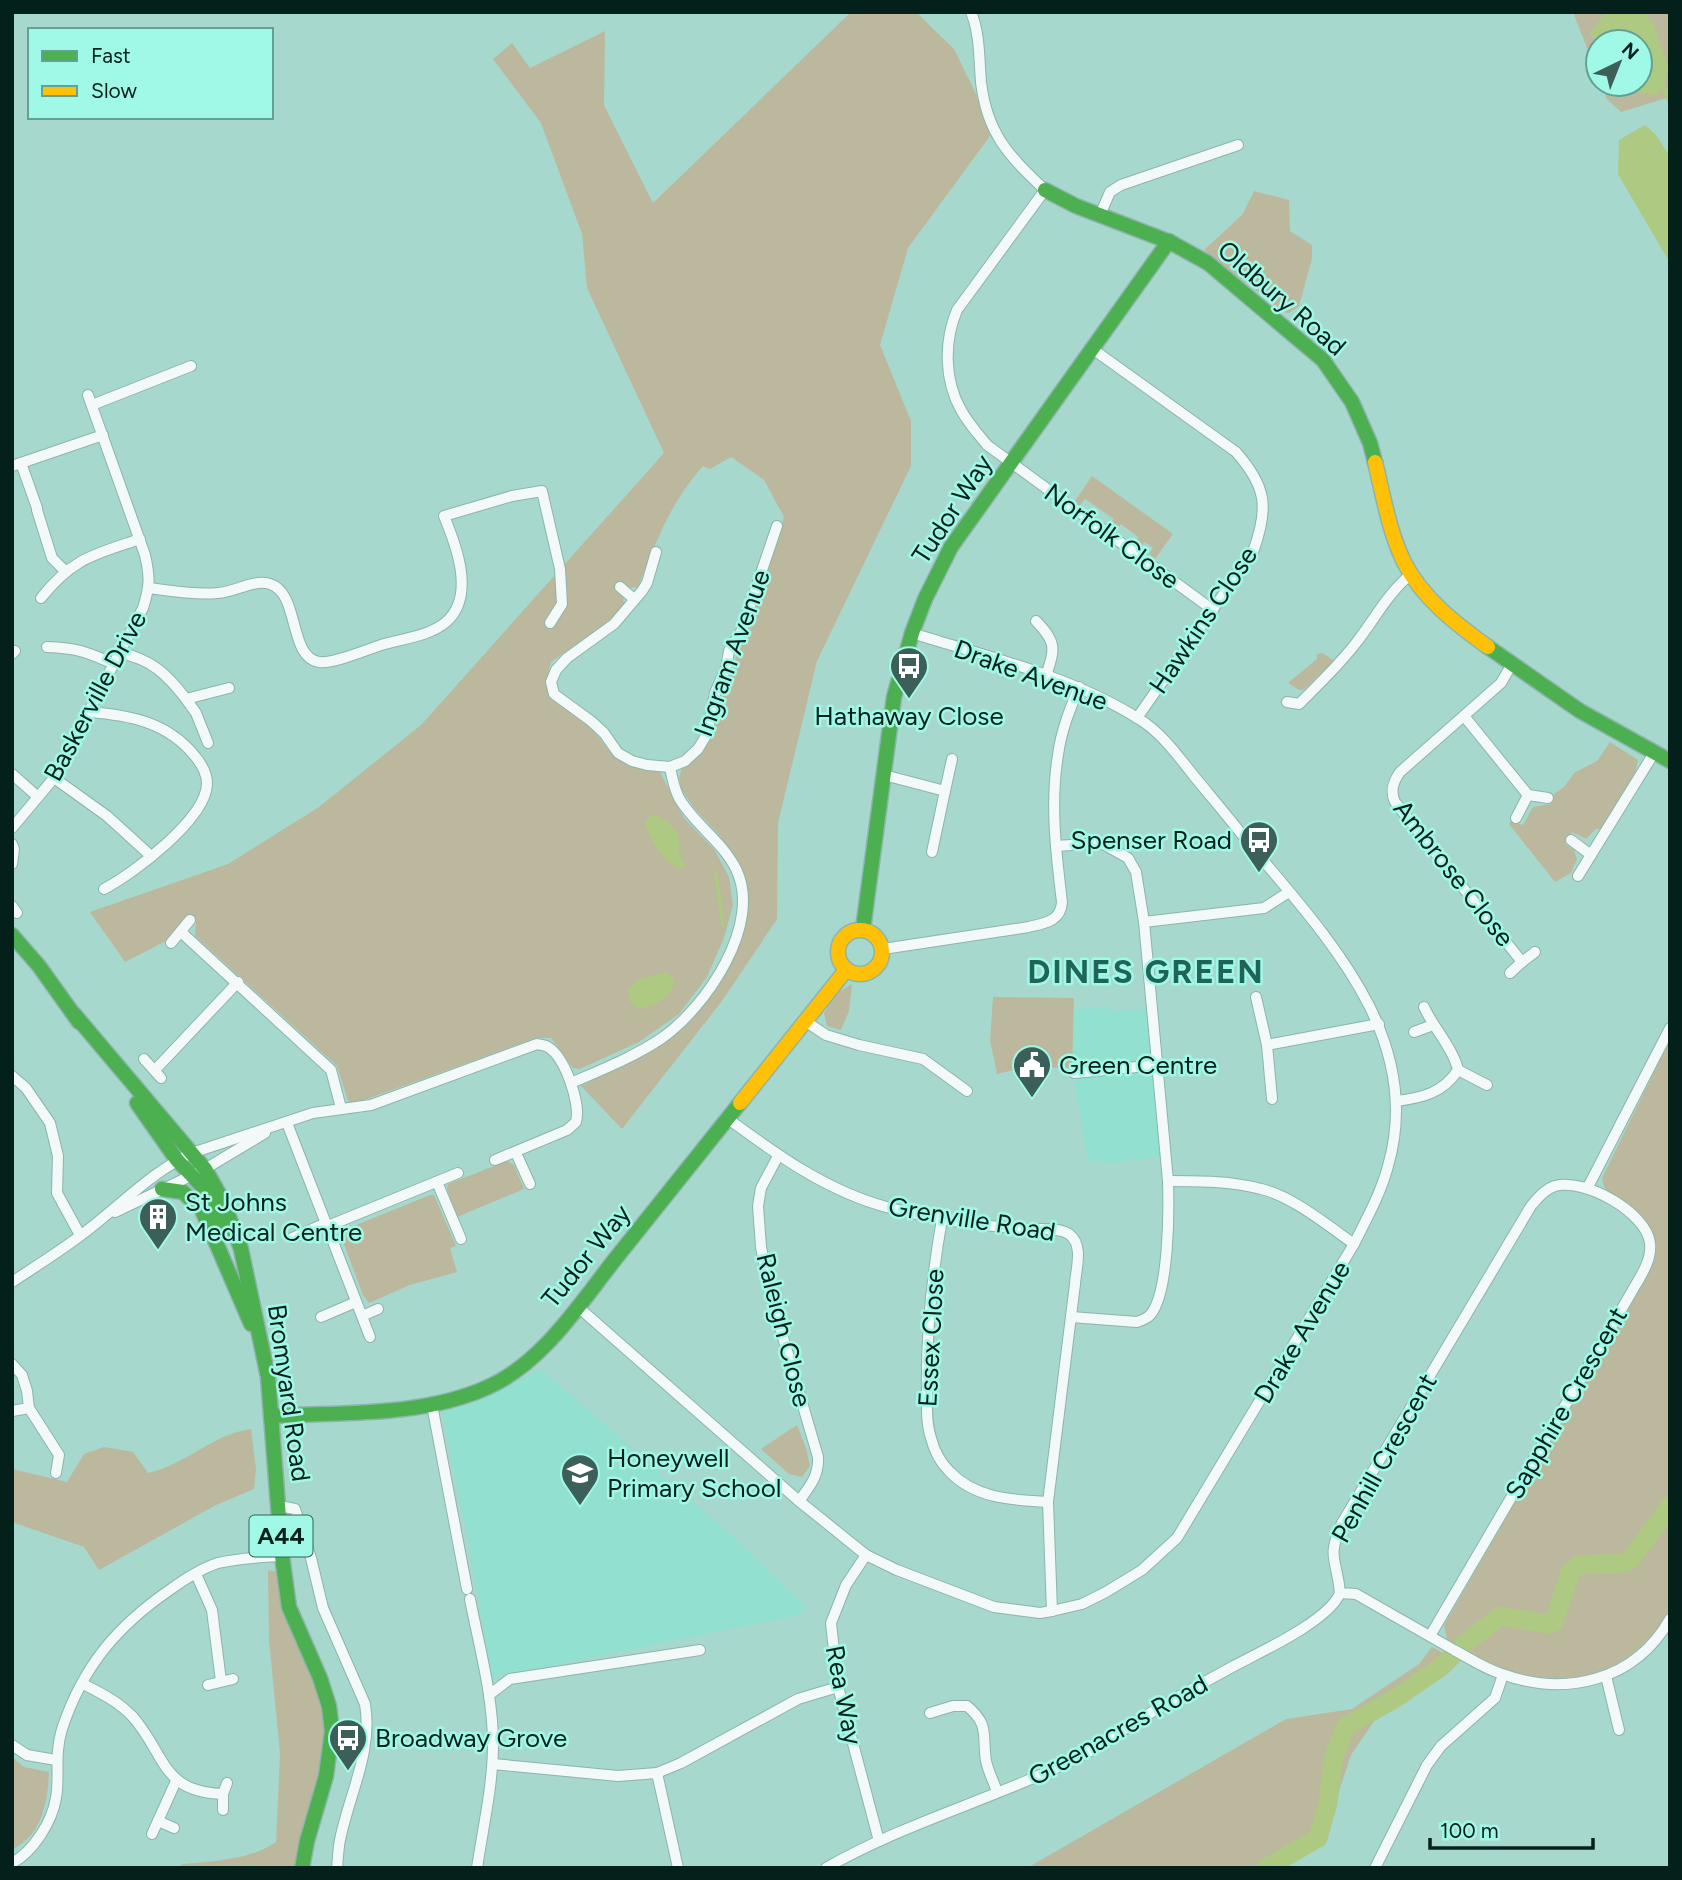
<svg xmlns="http://www.w3.org/2000/svg" width="1682" height="1880" font-family="Figtree,sans-serif">
  <rect width="100%" height="100%" fill="#a7d8cd"/>
  <g fill="#92e0cf">
    <polygon points="1109,1006 1111,1011 1149,1009 1164,1156 1110,1163 1088,1160 1072,1068 1074,1009"/>
    <polygon points="541,1369 738,1541 806,1607 798,1615 492,1678 466,1530 442,1411 472,1404"/>
  </g>
  <g fill="#bcb89e">
    <path d="M851 12H916L954 49 976 94 990 136 908 248 880 345 911 421V466L817 661 778 823 777 919 722 1001 622 1129 581 1086 655 1047 723 975 741 942 747 913 748 887 742 868 720 836 695 809 681 789 679 778 682 767 697 757 706 743 715 717 721 689 733 668 739 647 748 636 754 608 784 517 764 480 731 457 710 469 703 466C669 504 657 541 638 587L628 588 621 583 616 589 623 596 624 603 621 609 596 633 575 645 551 662 546 681 548 695 593 730 610 752 627 765 652 769 660 772 684 818 714 849 729 877 733 905 724 938 707 977 679 1014 639 1042 580 1069 573 1068 551 1038H536L353 1104 348 1101 337 1066 195 936 196 921 190 914 166 941 125 962 90 912 228 864 319 807 421 725 664 453 587 288 582 234 541 123 493 59 512 43 530 68 605 31 604 105 653 203Z"/>
    <polygon points="1573,12 1606,12 1591,33 1598,50 1598,76"/>
    <polygon points="1645,12 1670,12 1670,97 1621,112 1607,99 1601,84 1621,84 1638,92 1655,27"/>
    <polygon points="1254,191 1289,200 1290,231 1312,245 1312,259 1299,306 1289,313 1283,312 1204,250 1242,215"/>
    <polygon points="1092,476 1173,534 1155,559 1149,554 1153,548 1145,542 1140,548 1135,543 1138,537 1121,524 1117,530 1110,525 1114,519 1085,499 1080,505 1075,501"/>
    <polygon points="1323,653 1334,661 1303,690 1299,690 1288,683 1317,659 1317,654"/>
    <polygon points="1610,742 1638,760 1635,774 1601,829 1596,829 1586,839 1572,832 1565,844 1574,850 1577,859 1571,873 1555,882 1509,824 1511,821 1523,825 1533,807 1551,804 1554,794 1564,787 1574,773 1597,761"/>
    <polygon points="852,984 849,1011 841,1030 827,1026 824,1013 837,993"/>
    <polygon points="993,997 1074,998 1072,1068 1027,1067 997,1074 990,1041"/>
    <path d="M1670 1040V1609C1618 1700 1524 1692 1447 1639L1444 1625 1654 1262C1663 1200 1605 1210 1602 1178Z"/>
    <polygon points="507,1161 514,1165 524,1189 457,1217 447,1189 448,1184"/>
    <polygon points="430,1195 434,1195 456,1246 450,1248 457,1272 410,1285 369,1303 363,1295 341,1236 344,1230"/>
    <polygon points="797,1425 806,1448 810,1466 802,1477 789,1474 761,1449"/>
    <path d="M251 1429 256 1469 254 1489 216 1505 99 1570 84 1547 12 1522V1469L67 1482 84 1454 104 1447 133 1452 148 1473C185 1465 213 1434 251 1429Z"/>
    <path d="M268 1570 276 1572 286 1616 320 1691 327 1732 321 1773 293 1868H176L183 1864C214 1861 250 1860 276 1842L280 1754 269 1640Z"/>
    <polygon points="1432,1647 1461,1662 1441,1667 1385,1705 1351,1755 1322,1842 1280,1868 1027,1868 1286,1719 1352,1709 1419,1664"/>
    <path d="M12 1757 24 1767 49 1772C48 1800 42 1837 12 1849Z"/>
  </g>
  <g fill="#adc982">
    <polygon points="1606,12 1645,12 1655,27 1669,70 1658,96 1638,92 1621,84 1640,84 1640,42 1598,42 1598,50 1591,32"/>
    <polygon points="1645,125 1656,135 1670,157 1670,263 1618,174 1619,140"/>
    <path d="M653 814C672 823 682 832 679 854L686 867C670 876 648 836 645 822Z"/>
    <path d="M666 972 675 980C672 997 656 1006 639 1009L630 1002 628 990C637 977 651 976 666 972Z"/>
  </g>
  <g fill="none" stroke-linecap="round" stroke-linejoin="round">
    <g stroke="#adc982" stroke-width="3.5">
      <polyline points="1662,82 1670,104"/>
      <polyline points="716,873 723,926"/>
    </g>
    <polyline stroke="#adc982" stroke-width="19" points="1266,1868 1318,1838 1328,1803 1334,1756 1346,1726 1396,1698 1441,1667 1464,1644 1500,1616 1548,1624 1554,1622 1570,1573 1578,1565 1624,1563 1630,1560 1670,1506"/>
    <defs>
      <g id="street">
        <path d="M971 12C980 34 979 59 981 82 987 134 1009 156 1045 190L957 310C944 341 944 380 961 410 968 423 978 434 987 445L1213 610"/>
        <polyline points="1100,215 1110,192 1121,185 1238,145"/>
        <path d="M1094 350 1236 452C1267 487 1269 508 1253 552L1137 718"/>
        <polyline points="92,405 191,366"/>
        <polyline points="21,463 37,508"/>
        <polyline points="12,466 103,435"/>
        <polyline points="37,510 52,558 65,571"/>
        <polyline points="656,552 647,583 642,591 614,624 567,658 556,670 551,682 554,694 591,721 604,733 618,753 632,761 647,765 670,767 685,761 698,749 707,734 715,693 726,668 729,651 741,632 777,526"/>
        <polyline points="620,587 634,599"/>
        <path d="M149 588C172 591 196 595 218 593 236 592 253 579 270 584 300 593 288 657 319 662 333 664 366 650 381 645 401 639 430 636 446 622 476 596 456 545 444 516L512 496 542 491 560 569 562 604 550 623"/>
        <path d="M41 598C73 558 93 555 140 539"/>
        <path d="M1036 621C1057 643 1055 648 1046 676"/>
        <path d="M47 647C77 648 87 652 114 664"/>
        <path d="M120 653C151 659 167 674 186 699L229 688"/>
        <polyline points="12,654 15,651"/>
        <path d="M1512 664 1501 683 1400 772C1393 782 1390 791 1395 802L1522 962 1535 952"/>
        <polyline points="186,699 196,713 208,743"/>
        <path d="M1287 702 1299 704C1319 684 1339 665 1356 643 1375 619 1387 594 1411 574"/>
        <path d="M89 712C129 715 167 722 194 755 201 763 207 773 207 784 206 819 133 874 104 889"/>
        <polyline points="1464,716 1528,795 1548,798"/>
        <polyline points="12,774 38,797"/>
        <polyline points="884,775 945,791 952,759"/>
        <polyline points="54,778 107,816 151,856"/>
        <polyline points="1516,818 1528,795"/>
        <path d="M12 828 54 778 143 608C150 586 150 577 145 555L88 395"/>
        <polyline points="1571,840 1591,855"/>
        <polyline points="12,844 14,849 12,864"/>
        <path d="M1056 846 1101 843 1128 858 1136 872 1144 922 1168 1181C1169 1211 1169 1291 1151 1314 1148 1318 1143 1320 1137 1322L1071 1317"/>
        <polyline points="932,852 945,791"/>
        <polyline points="1578,876 1654,753"/>
        <polyline points="12,906 17,913"/>
        <polyline points="1144,922 1264,908 1289,892"/>
        <polyline points="181,932 331,1070 341,1108"/>
        <polyline points="171,943 190,920"/>
        <path d="M883 949 1029 927C1045 923 1061 921 1062 902 1056 853 1050 803 1058 755 1061 731 1070 709 1079 687"/>
        <polyline points="1510,973 1522,962"/>
        <polyline points="1256,997 1267,1045 1379,1024"/>
        <polyline points="805,1021 826,1035 859,1045 923,1059 967,1091"/>
        <polyline points="1414,1032 1433,1025"/>
        <polyline points="1267,1045 1272,1099"/>
        <polyline points="144,1059 161,1078"/>
        <polyline points="155,1070 238,982"/>
        <polyline points="1458,1070 1487,1085"/>
        <polyline points="1074,1073 1158,1065"/>
        <polyline points="12,1076 26,1088 50,1123 58,1156 57,1193 80,1235"/>
        <path d="M571 1083C601 1070 634 1057 662 1038 706 1007 763 924 736 869 722 841 694 824 679 798 674 788 672 778 670 767"/>
        <path d="M1396 1101C1422 1098 1443 1093 1458 1070 1454 1050 1433 1027 1424 1007"/>
        <path d="M727 1118C777 1155 828 1192 890 1208 936 1220 984 1227 1032 1229 1043 1229 1060 1228 1069 1234 1084 1245 1076 1268 1075 1284L1048 1502 1052 1611"/>
        <polyline points="287,1123 370,1337"/>
        <polyline points="516,1153 530,1184"/>
        <path d="M778 1156 761 1188 758 1206 761 1247 770 1293 818 1457C819 1476 810 1486 799 1501"/>
        <path d="M1168 1181C1199 1181 1231 1181 1261 1189 1292 1196 1327 1225 1354 1244"/>
        <polyline points="437,1182 461,1239"/>
        <polyline points="1588,1187 1670,1028"/>
        <polyline points="115,1212 205,1169 265,1133"/>
        <path d="M942 1219C932 1276 926 1332 927 1390 927 1406 926 1423 931 1438 934 1450 940 1462 949 1471 975 1499 1013 1500 1048 1502"/>
        <polyline points="328,1226 458,1173"/>
        <polyline points="292,1238 326,1223"/>
        <path d="M12 1282C44 1261 76 1241 105 1216 133 1193 158 1169 192 1153L313 1113 371 1105 537 1044C541 1045 545 1045 548 1047 565 1057 581 1104 576 1122L567 1130 495 1160"/>
        <path d="M577 1306 799 1501 866 1555 897 1570 994 1607 1040 1613 1052 1611 1082 1604 1106 1592 1142 1570 1177 1538 1354 1244C1367 1218 1381 1193 1388 1166 1426 1036 1323 933 1247 841 1230 819 1212 798 1194 776 1178 756 1161 732 1139 719 1071 676 988 657 912 633"/>
        <polyline points="362,1316 378,1309"/>
        <polyline points="321,1317 356,1302"/>
        <polyline points="12,1364 22,1375 27,1391 29,1408 59,1455 56,1473"/>
        <polyline points="432,1405 467,1589"/>
        <polyline points="12,1411 29,1408"/>
        <path d="M279 1506 295 1509 311 1558 323 1608 365 1704C373 1751 349 1795 340 1840 338 1849 338 1859 337 1868"/>
        <polyline points="866,1555 846,1585 831,1623 838,1687 879,1841"/>
        <polyline points="196,1574 212,1610 221,1681"/>
        <path d="M470 1599C479 1646 493 1695 493 1744 493 1785 483 1827 477 1868"/>
        <path d="M1430 1636 1631 1293C1640 1277 1652 1261 1650 1243 1646 1212 1585 1178 1555 1186 1545 1189 1538 1198 1531 1206L1342 1523C1326 1559 1337 1558 1340 1593L1356 1594C1389 1613 1421 1631 1454 1650 1469 1658 1485 1669 1502 1674 1566 1697 1635 1681 1670 1619"/>
        <polyline points="1606,1676 1619,1730"/>
        <path d="M83 1684C101 1693 119 1702 133 1717 166 1755 161 1792 223 1794"/>
        <polyline points="208,1685 233,1679"/>
        <polyline points="489,1695 510,1679 700,1650"/>
        <path d="M930 1713 953 1706H967C990 1725 982 1735 986 1761 988 1771 994 1782 997 1792"/>
        <polyline points="12,1745 27,1755 56,1760"/>
        <polyline points="493,1764 618,1776 657,1773 681,1763 798,1699 838,1687"/>
        <polyline points="657,1773 678,1868"/>
        <polyline points="223,1810 223,1794 227,1783"/>
        <polyline points="158,1821 174,1828"/>
        <polyline points="152,1834 176,1781"/>
        <path d="M12 1863C33 1852 52 1822 56 1798 60 1775 54 1755 62 1729 83 1666 117 1626 171 1589 185 1579 202 1568 218 1563 239 1558 261 1557 282 1556"/>
        <path d="M826 1868C908 1821 1001 1797 1085 1754 1102 1745 1118 1733 1134 1723 1166 1703 1199 1685 1232 1667 1258 1653 1329 1621 1340 1593"/>
        <polyline points="1375,1868 1427,1765 1441,1746 1495,1698 1503,1675"/>
      </g>
      <g id="fast">
        <polyline points="1045,190 1076,206 1170,242 1208,263 1323,360 1352,402 1370,443 1375,462"/>
        <polyline points="1488,647 1580,711 1670,761"/>
        <polyline points="863,929 894,697 912,633 925,599 951,547 1169,241"/>
        <polyline points="12,935 39,966 79,1022"/>
        <polyline points="74,1014 205,1169 223,1201 241,1249 268,1377 282,1556 289,1607 320,1678 329,1706 332,1731 326,1776 307,1841 302,1868"/>
        <polyline points="137,1103 177,1160 203,1187 223,1227"/>
        <polyline points="162,1189 183,1192 202,1210 251,1324"/>
        <path d="M271 1416C342 1412 420 1417 486 1388 544 1363 582 1300 620 1253 660 1203 700 1153 740 1103"/>
      </g>
      <g id="slow">
        <path d="M1375 462C1383 494 1389 532 1404 562 1422 598 1456 624 1488 647"/>
        <circle cx="860" cy="952" r="22"/>
        <polyline points="740,1103 846,970"/>
      </g>
    </defs>
    <use href="#street" stroke="#8db4ac" stroke-width="12"/>
    <use href="#fast" stroke="#8db4ac" stroke-width="17"/>
    <use href="#slow" stroke="#8db4ac" stroke-width="17"/>
    <use href="#street" stroke="#f2f9f8" stroke-width="10"/>
    <use href="#fast" stroke="#4caf50" stroke-width="14"/>
    <use href="#slow" stroke="#ffc107" stroke-width="14"/>
  </g>
  <defs>
    <symbol id="bus-pin" viewBox="-11 -11 22 30"><path d="M0 17L-7.5 6A9.5 9.5 0 1 1 7.5 6Z" fill="#3c6059" stroke="#a0f9e6"/><path d="M-5-6H5V4H4V6H2V4H-2V6H-4V4H-5ZM-3.5-4V0h7V-4ZM-3.5 1.2v1.5H-2V1.2ZM2 1.2v1.5H3.5V1.2Z" fill="#fff"/></symbol>
    <symbol id="civic-pin" viewBox="-11 -11 22 30"><path d="M0 17L-7.5 6A9.5 9.5 0 1 1 7.5 6Z" fill="#3c6059" stroke="#a0f9e6"/><path d="M-.6-6.5H3V-4.5H.6V-3L4-1V1h2V6H-6V1h2V-1L-.6-3ZM-1.2 2.5V6h2.4V2.5Z" fill="#fff"/></symbol>
    <symbol id="building-pin" viewBox="-11 -11 22 30"><path d="M0 17L-7.5 6A9.5 9.5 0 1 1 7.5 6Z" fill="#3c6059" stroke="#a0f9e6"/><path d="M-4-6H4V6H1V3H-1V6H-4ZM-2.5-4.3h1.7v1.8h-1.7ZM.8-4.3h1.7v1.8H.8ZM-2.5-1h1.7V.8h-1.7ZM.8-1h1.7V.8H.8Z" fill="#fff"/></symbol>
    <symbol id="school-pin" viewBox="-11 -11 22 30"><path d="M0 17L-7.5 6A9.5 9.5 0 1 1 7.5 6Z" fill="#3c6059" stroke="#a0f9e6"/><path d="M0-5L7-2L0 1L-7-2ZM-4 1L0 2.5L4 1V4Q0 6-4 4Z" fill="#fff"/></symbol>
  </defs>
  <g fill-rule="evenodd">
    <use href="#bus-pin" x="887" y="644" width="44" height="60"/>
    <use href="#bus-pin" x="1237" y="818" width="44" height="60"/>
    <use href="#civic-pin" x="1010" y="1043" width="44" height="60"/>
    <use href="#building-pin" x="136" y="1195" width="44" height="60"/>
    <use href="#school-pin" x="558" y="1451" width="44" height="60"/>
    <use href="#bus-pin" x="326" y="1716" width="44" height="60"/>
  </g>
  <g text-anchor="middle" stroke-width="5" stroke-linejoin="round" paint-order="stroke">
    <rect fill="#a0f9e6" stroke="#326158" stroke-width="2" x="249.5" y="1515.5" width="63" height="41" rx="5"/>
    <g font-size="24" font-weight="bold" fill="#03201b">
      <text x="281" y="1544">A44</text>
    </g>
    <g font-size="26" fill="#03201b" stroke="#a0f9e6">
      <text transform="translate(1282 298) rotate(41)" y="9">Oldbury Road</text>
      <text transform="translate(952 509) rotate(-57)" y="9">Tudor Way</text>
      <text transform="translate(1112 536) rotate(36)" y="9">Norfolk Close</text>
      <text transform="translate(1203 620) rotate(-56)" y="9">Hawkins Close</text>
      <text transform="translate(732 653) rotate(-70)" y="9">Ingram Avenue</text>
      <text transform="translate(1031 675) rotate(20)" y="9">Drake Avenue</text>
      <text transform="translate(95 696) rotate(-62)" y="9">Baskerville Drive</text>
      <text transform="translate(1454 873) rotate(52)" y="9">Ambrose Close</text>
      <text transform="translate(972 1219) rotate(9)" y="9">Grenville Road</text>
      <text transform="translate(586 1256) rotate(-51)" y="9">Tudor Way</text>
      <text transform="translate(784 1330) rotate(76)" y="9">Raleigh Close</text>
      <text transform="translate(1302 1332) rotate(-59)" y="9">Drake Avenue</text>
      <text transform="translate(931 1338) rotate(-87)" y="9">Essex Close</text>
      <text transform="translate(289 1393) rotate(82)" y="9">Bromyard Road</text>
      <text transform="translate(1566 1403) rotate(-60)" y="9">Sapphire Crescent</text>
      <text transform="translate(1384 1458) rotate(-61)" y="9">Penhill Crescent</text>
      <text transform="translate(844 1695) rotate(79)" y="9">Rea Way</text>
      <text transform="translate(1118 1730) rotate(-29)" y="9">Greenacres Road</text>
    </g>
    <g font-size="26" fill="#03201b" stroke="#a0f9e6" text-anchor="start">
      <text x="909" y="725" text-anchor="middle">Hathaway Close</text>
      <text x="1232" y="849" text-anchor="end">Spenser Road</text>
      <text x="1059" y="1074">Green Centre</text>
      <text x="185" y="1211">St Johns<tspan x="185" dy="30">Medical Centre</tspan></text>
      <text x="607" y="1467">Honeywell<tspan x="607" dy="30">Primary School</tspan></text>
      <text x="375" y="1747">Broadway Grove</text>
    </g>
    <g font-size="33" font-weight="bold" letter-spacing="2" fill="#1e6558" stroke="#a0f9e6">
      <text x="1146" y="983">DINES GREEN</text>
    </g>
  </g>
  <rect width="1682" height="1880" fill="none" stroke="#03201b" stroke-width="28"/>
  <rect x="28" y="28" width="245" height="91" fill="#a0f9e6" stroke="#61a295" stroke-width="2"/>
  <rect x="42" y="51" width="35" height="10" fill="#4caf50" stroke="#61a295" stroke-width="2"/>
  <text x="91" y="63" font-size="21" fill="#03201b">Fast</text>
  <rect x="42" y="86" width="35" height="10" fill="#ffc107" stroke="#61a295" stroke-width="2"/>
  <text x="91" y="98" font-size="21" fill="#03201b">Slow</text>
  <g transform="translate(1619 63) rotate(43)"><circle r="33" fill="#a0f9e6" stroke="#61a295" stroke-width="2"/>
  <path d="M0-5L12 26L0 18L-12 26Z" fill="#3c6059"/>
  <text y="-10" font-size="19" font-weight="bold" text-anchor="middle" fill="#03201b">N</text>
  </g>
  <path d="M1430 1838v10h163v-10" fill="none" stroke="#03201b" stroke-width="3.5"/>
  <text x="1440" y="1838" font-size="21" fill="#03201b" stroke="#a0f9e6" stroke-width="5" paint-order="stroke">100 m</text>
</svg>
